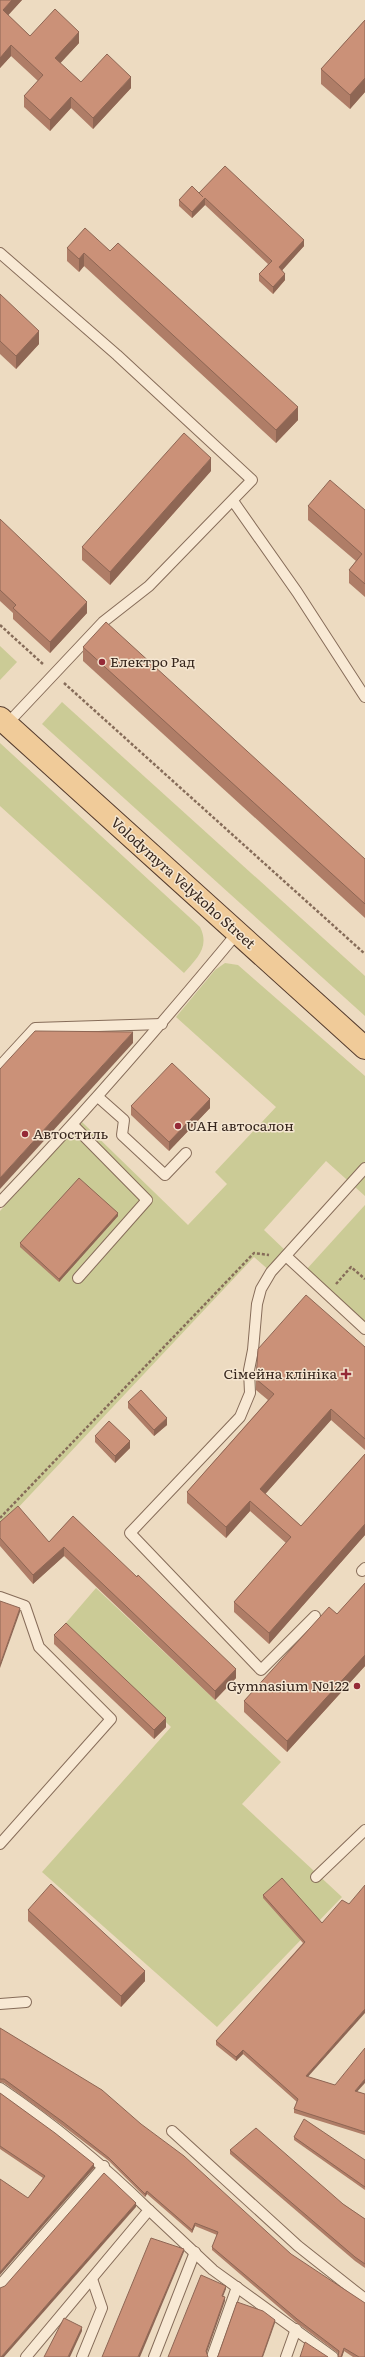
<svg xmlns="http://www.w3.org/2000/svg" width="365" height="2357" font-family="Literata,serif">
  <rect width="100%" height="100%" fill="#eddbc1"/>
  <g fill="#cbcb96">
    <polygon points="0,646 17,662 0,680"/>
    <polygon points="62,702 365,976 365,1016 42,724"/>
    <path d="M0 743 200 927C210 947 197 958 184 973L0 806Z"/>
    <polygon points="225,963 238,965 365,1076 365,1196 326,1161 264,1230 288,1253 271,1272 254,1257 15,1511 0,1524 0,1211 82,1122 188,1225 227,1184 215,1172 276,1107 176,1017 215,970"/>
    <polygon points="365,1205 365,1323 306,1270"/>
    <polygon points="96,1588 281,1762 242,1804 342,1897 217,2027 42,1872 171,1727 65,1624"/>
  </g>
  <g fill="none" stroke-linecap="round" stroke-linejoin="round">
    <defs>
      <g id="lane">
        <polyline points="0,253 117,355 252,480 149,586 103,622 7,724"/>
        <polyline points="233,501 297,592 365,697"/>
        <polyline points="0,1066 35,1028 162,1024"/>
        <polyline points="98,1097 124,1120 122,1135 165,1175 186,1153"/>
        <polyline points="73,1125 147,1200 78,1278"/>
        <path d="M0 1202C83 1115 161 1025 238 932"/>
        <polyline points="286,1256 365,1329"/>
        <polyline points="362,1571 365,1568"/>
        <polyline points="0,1597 25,1606 39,1647 111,1719 0,1844"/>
        <polyline points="315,1616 261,1670 130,1533 240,1417 250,1393 249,1370 253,1350 257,1304 261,1289 271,1272 365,1168"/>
        <polyline points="316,1877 365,1830"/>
        <polyline points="0,2004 26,2002"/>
        <path d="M0 2088C56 2126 101 2163 149 2210L26 2357"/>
        <polyline points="172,2131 298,2246 365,2299"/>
        <polyline points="149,2210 213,2270 333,2357"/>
        <polyline points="0,2285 104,2166"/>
        <polyline points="82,2357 102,2308 92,2279"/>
        <polyline points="154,2357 195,2252"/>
        <polyline points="212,2357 237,2287"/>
        <polyline points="286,2357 296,2329"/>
      </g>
      <polyline id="primary" points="0,718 365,1048"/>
    </defs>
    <use href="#lane" stroke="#866c59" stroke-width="12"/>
    <use href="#primary" stroke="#543b2d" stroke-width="24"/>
    <g stroke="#866c59" stroke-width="2.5" stroke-dasharray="3 2" stroke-linecap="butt">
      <polyline points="0,625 44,665"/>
      <polyline points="64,683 365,954"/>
      <polyline points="336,1284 351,1267 365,1279"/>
      <polyline points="0,1518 254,1253 269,1255"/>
    </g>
    <use href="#lane" stroke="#f8e9d4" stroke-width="10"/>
    <use href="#primary" stroke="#f0cb99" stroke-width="22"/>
  </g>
  <g fill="#af7d67">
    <polygon points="0,0 22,0 8,15 30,36 79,43 60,63 81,82 131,88 93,129 71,108 50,131 24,107 24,96 38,81 11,56 0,68"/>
    <polygon points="365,20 365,92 350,109 321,84 321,69"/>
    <polygon points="199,193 304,246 282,270 285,280 273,294 259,281 259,274 268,264 205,205 192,218 179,206 179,200"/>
    <polygon points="67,248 110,251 298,420 276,443 84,266 79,272 67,261"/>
    <polygon points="0,294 39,344 16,369 0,354"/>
    <polygon points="211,471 110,585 82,560 82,547"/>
    <polygon points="308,506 365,510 365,597 349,583 349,570 356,561 308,520"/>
    <polygon points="0,519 87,613 50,653 13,619 13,613 0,601"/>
    <polygon points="83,647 365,859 365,918 83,661"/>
    <polygon points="131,1106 210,1108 169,1151 131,1115"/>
    <polygon points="118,1216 59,1282 20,1247 20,1243"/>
    <polygon points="365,1347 365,1450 331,1420 265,1494 301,1526 365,1454 365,1535 269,1644 234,1612 234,1602 286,1543 250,1511 226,1538 187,1503 187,1492 268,1400 256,1390 256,1379"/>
    <polygon points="128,1402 167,1425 154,1436 128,1408"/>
    <polygon points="95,1436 130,1448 115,1463 95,1442"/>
    <polygon points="73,1516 236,1678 215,1700 64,1556 33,1584 0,1546 0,1522 49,1542"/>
    <polygon points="365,1583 365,1666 287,1752 244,1712 244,1701 337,1614"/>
    <polygon points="54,1635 166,1727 154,1739 54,1644"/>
    <polygon points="263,1895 322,1923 308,2077 365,2094 365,2135 294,2113 294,2109 297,2102 243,2054 236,2061 216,2045 216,2041 303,1943 263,1898"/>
    <polygon points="28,1910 145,1981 121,2007 28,1921"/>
    <polygon points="0,2028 365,2357 353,2357 344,2351 342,2357 338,2357 339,2354 297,2323 212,2250 212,2247 217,2235 195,2226 192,2233 147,2194 145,2197 109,2161 63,2126 4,2083 0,2082"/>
    <polygon points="0,2093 94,2168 28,2198 43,2178 0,2149"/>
    <polygon points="294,2137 365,2160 365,2190 294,2140"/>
    <polygon points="230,2150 343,2204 365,2219 365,2268 355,2261 230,2154"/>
  </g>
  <g fill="#8e6654">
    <polygon points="12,0 22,0 3,21 3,10"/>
    <polygon points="79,32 79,43 55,69 55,58"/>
    <polygon points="11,45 11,56 0,68 0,58"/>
    <polygon points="131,77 131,88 93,129 93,118"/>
    <polygon points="365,78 365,92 350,109 350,95"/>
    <polygon points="71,97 71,108 50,131 50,120"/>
    <polygon points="205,198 205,205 192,218 192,212"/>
    <polygon points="304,240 304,246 279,274 279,267"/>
    <polygon points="84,253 84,266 79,272 79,259"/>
    <polygon points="285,274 285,280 273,294 273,287"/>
    <polygon points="39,331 39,344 16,369 16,356"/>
    <polygon points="298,407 298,420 276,443 276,430"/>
    <polygon points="211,458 211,471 110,585 110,572"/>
    <polygon points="87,602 87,613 50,653 50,642"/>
    <polygon points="133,1032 133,1043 0,1189 0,1178"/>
    <polygon points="210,1099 210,1108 169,1151 169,1142"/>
    <polygon points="118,1213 118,1216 59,1282 59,1279"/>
    <polygon points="331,1409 331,1420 260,1500 260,1489"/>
    <polygon points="167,1418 167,1425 154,1436 154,1430"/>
    <polygon points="130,1441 130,1448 115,1463 115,1456"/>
    <polygon points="250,1501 250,1511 226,1538 226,1527"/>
    <polygon points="365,1524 365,1535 269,1644 269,1633"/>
    <polygon points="64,1547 64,1556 33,1584 33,1575"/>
    <polygon points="20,1608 20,1612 0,1668 0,1665"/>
    <polygon points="365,1655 365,1666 287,1752 287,1741"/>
    <polygon points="236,1669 236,1678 215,1700 215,1691"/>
    <polygon points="166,1718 166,1727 154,1739 154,1730"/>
    <polygon points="145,1971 145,1981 121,2007 121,1996"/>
    <polygon points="365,2009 365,2013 306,2079 306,2076"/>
    <polygon points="243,2050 243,2054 236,2061 236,2057"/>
    <polygon points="365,2079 365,2083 355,2094 355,2091"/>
    <polygon points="94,2164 94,2168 0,2275 0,2272"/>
    <polygon points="147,2191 147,2194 145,2197 145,2194"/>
    <polygon points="136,2203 136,2207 4,2357 1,2357"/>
    <polygon points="195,2223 195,2226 192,2233 192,2230"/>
    <polygon points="184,2249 184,2252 140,2357 138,2357"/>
    <polygon points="226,2286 226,2289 222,2299 222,2296"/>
    <polygon points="225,2297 225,2301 206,2355 206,2351"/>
    <polygon points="275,2320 275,2323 263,2357 262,2357"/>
    <polygon points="82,2327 82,2331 70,2357 68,2357"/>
    <polygon points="344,2348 344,2351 342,2357 341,2357"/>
  </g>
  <g fill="#cb9178" stroke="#8e6654">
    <polygon points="0,0 12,0 3,10 30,36 55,9 79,32 55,58 81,82 107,54 131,77 93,118 71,97 50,120 24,96 43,75 11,45 0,58"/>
    <polygon points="365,20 365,78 350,95 321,69"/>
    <polygon points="225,166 304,240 279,267 285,274 273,287 259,274 272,261 205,198 192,212 179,200 192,186 203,197 199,193"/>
    <polygon points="85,228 110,251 118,243 298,407 276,430 84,253 79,259 67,248"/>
    <polygon points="0,294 39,331 16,356 0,341"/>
    <polygon points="184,433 211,458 110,572 82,547"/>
    <polygon points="330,480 365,510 365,584 349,570 362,554 308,506"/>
    <polygon points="0,519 87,602 50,642 13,608 16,605 0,590"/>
    <polygon points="106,622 365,859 365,904 83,647"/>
    <polygon points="35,1031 133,1032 0,1178 0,1069"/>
    <polygon points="172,1063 210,1099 169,1142 131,1106"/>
    <polygon points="79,1178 118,1213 59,1279 20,1243"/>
    <polygon points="306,1295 365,1347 365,1439 331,1409 260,1489 301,1526 365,1454 365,1524 269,1633 234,1602 291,1537 250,1501 226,1527 187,1492 274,1394 256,1379 258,1349"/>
    <polygon points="141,1390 167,1418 154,1430 128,1402"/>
    <polygon points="109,1421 130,1441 115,1456 95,1436"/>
    <polygon points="18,1506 49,1542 73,1516 137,1577 138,1575 236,1669 215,1691 64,1547 33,1575 0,1538 0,1522"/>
    <polygon points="365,1583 365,1655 287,1741 244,1701 329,1607 337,1614"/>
    <polygon points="0,1601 20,1608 0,1665"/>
    <polygon points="66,1623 166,1718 154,1730 54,1635"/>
    <polygon points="282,1878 322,1923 342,1900 349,1904 365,1885 365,2009 306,2076 335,2085 365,2048 365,2079 355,2091 365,2094 365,2132 294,2109 298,2099 243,2050 236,2057 216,2041 305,1942 263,1895"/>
    <polygon points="51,1884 145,1971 121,1996 28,1910"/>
    <polygon points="0,2028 102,2090 141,2124 184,2156 291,2254 365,2303 365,2357 359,2357 344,2348 341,2357 338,2357 339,2351 297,2319 212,2247 218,2232 195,2223 192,2230 147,2191 145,2194 109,2158 63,2122 4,2079 0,2079"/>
    <polygon points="0,2093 55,2133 94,2164 0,2272 0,2179 28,2198 45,2176 0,2146"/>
    <polygon points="304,2119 365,2160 365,2187 294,2137"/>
    <polygon points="256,2128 343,2204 365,2219 365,2264 355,2257 230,2150"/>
    <polygon points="104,2173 136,2203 1,2357 0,2357 0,2288 5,2286"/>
    <polygon points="151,2238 184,2249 138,2357 102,2357"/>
    <polygon points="201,2275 226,2286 222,2296 225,2297 206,2351 208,2357 168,2357"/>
    <polygon points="237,2302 263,2311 275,2320 262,2357 217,2357 218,2356"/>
    <polygon points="64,2318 82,2327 68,2357 44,2357"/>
    <polygon points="305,2342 328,2357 300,2357"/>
  </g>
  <g fill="#952a37" stroke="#f5e6d1" stroke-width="1.5">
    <circle cx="102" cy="662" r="4"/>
    <circle cx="178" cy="1126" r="4"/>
    <circle cx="25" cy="1134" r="4"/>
    <path d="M344 1368h4v4h4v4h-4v4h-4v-4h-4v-4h4z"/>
    <circle cx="357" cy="1686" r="4"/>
  </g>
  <g text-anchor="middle" stroke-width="3" stroke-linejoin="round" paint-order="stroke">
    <g font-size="14" fill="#36261d" stroke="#f5e6d1" text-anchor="start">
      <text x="110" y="667">Електро Рад</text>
      <text x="186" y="1131">UAH автосалон</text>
      <text x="33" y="1139">Автостиль</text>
      <text x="337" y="1379" text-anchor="end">Сімейна клініка</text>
      <text x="349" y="1691" text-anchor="end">Gymnasium №122</text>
    </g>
    <g font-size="14" fill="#36261d" stroke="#f5e6d1">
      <text transform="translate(183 883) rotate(42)" y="5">Volodymyra Velykoho Street</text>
    </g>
  </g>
</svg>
